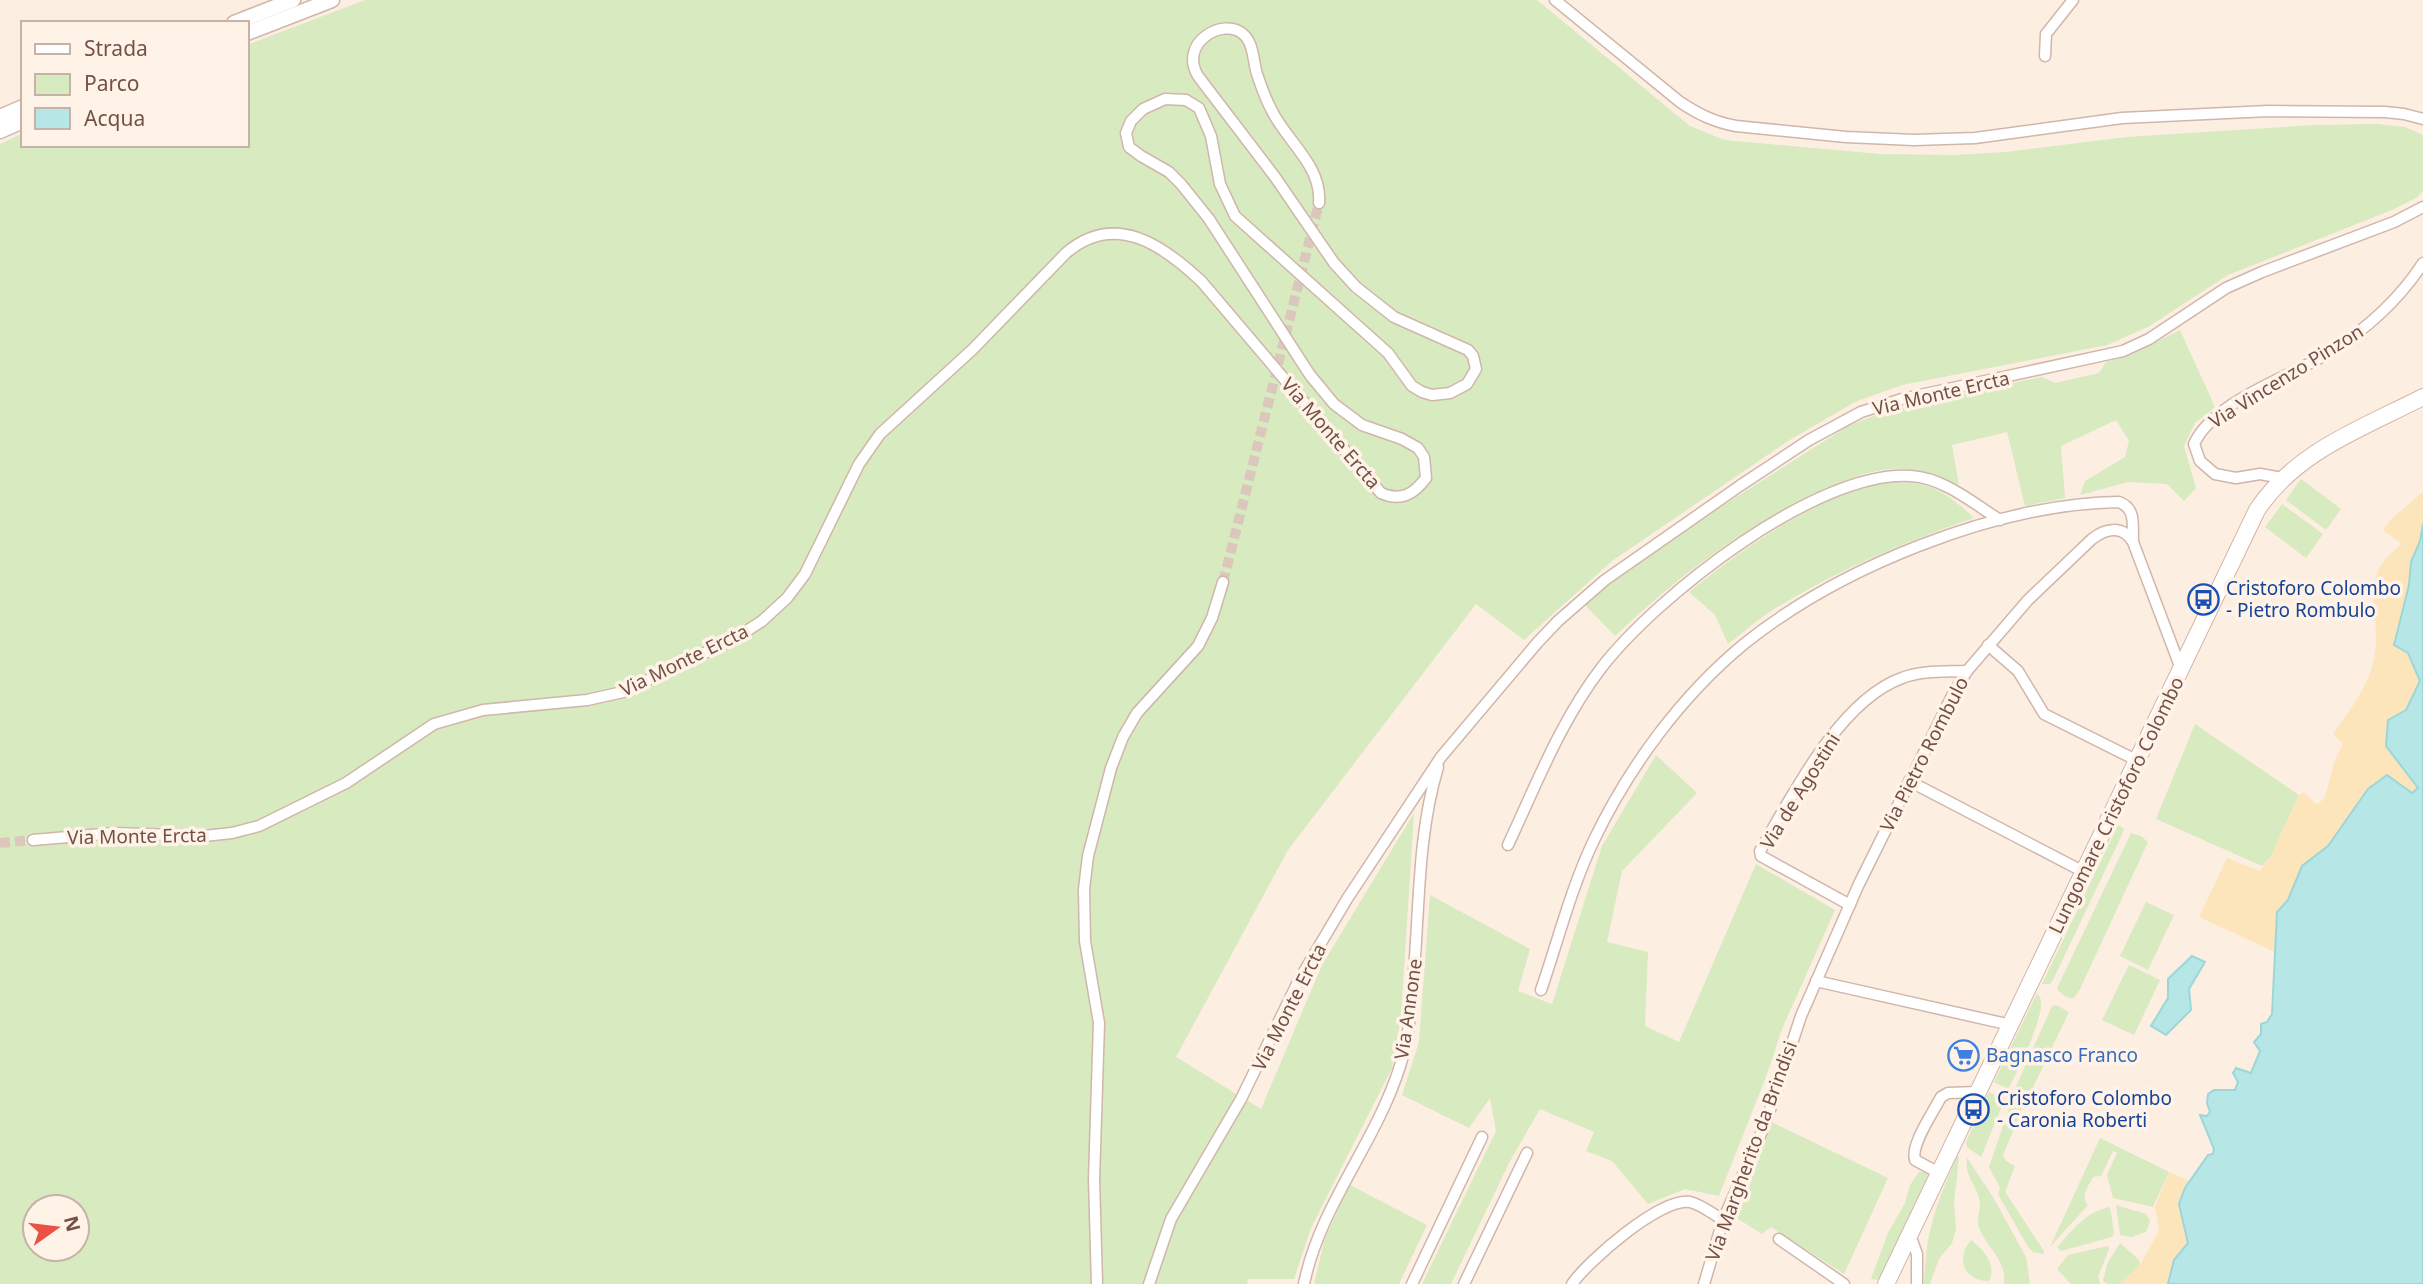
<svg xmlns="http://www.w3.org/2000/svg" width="2423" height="1284" font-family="'Noto Sans',sans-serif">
  <rect width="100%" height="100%" fill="#fdeee2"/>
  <g fill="#d7eac0" fill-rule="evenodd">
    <path d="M365 0H1537L1690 126 1724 140 1880 154 1954 155 2006 152 2127 137 2315 125 2377 124 2405 127 2423 135V191L2416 198 2392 210 2228 275 2148 327 2107 345 1902 385 1855 402 1788 441 1612 561 1524 640 1476 604 1288 850 1176 1057 1261 1109 1322 965 1414 813 1401 1017 1392 1068 1311 1228 1294 1279H1248L1247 1284H0V144L23 133V145H247V45ZM35 1207H77V1249H35Z"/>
    <path d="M2180 330 2215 407 2195 423 2184 446 2196 488 2184 501 2167 484 2128 482 2080 495 2085 481 2125 457 2129 441 2116 420 2061 446 2065 498 2025 506 2007 432 1952 445 1959 485C1935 473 1909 466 1882 470 1860 473 1841 483 1821 492 1739 529 1680 575 1615 636L1585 605 1614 580 1727 503 1848 426 1881 413 1972 391 2042 377 2055 383 2099 373 2106 362 2135 353Z"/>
    <polygon points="2301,479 2341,509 2326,530 2286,500"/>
    <path d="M1882 482C1928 481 1941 487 1974 518 1906 541 1838 570 1776 608 1759 618 1744 632 1728 644L1715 615 1689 592C1747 546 1809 501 1882 482Z"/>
    <polygon points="2282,504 2323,534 2306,558 2265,527"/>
    <polygon points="2195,724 2299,795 2271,856 2262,866 2156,819"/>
    <polygon points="1656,755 1697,793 1622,871 1607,942 1648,952 1645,1026 1679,1042 1756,864 1835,910 1782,1029 1767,1074 1719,1196 1685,1189 1648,1204 1612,1161 1586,1151 1594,1132 1540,1109 1509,1163 1451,1284 1422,1284 1496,1131 1490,1098 1469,1128 1402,1095 1419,1042 1430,895 1530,949 1518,991 1552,1004 1602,846"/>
    <polygon points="2118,825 2124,829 2120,839 2053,980 2050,984 2042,984"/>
    <path d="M2131 833 2141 836 2148 842 2080 989 2074 998C2068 999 2060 994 2057 988L2060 982Z"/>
    <polygon points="2146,902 2174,915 2148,970 2120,956"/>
    <polygon points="2129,965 2160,980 2134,1035 2102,1020"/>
    <path d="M2037 993C2040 998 2041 997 2041 1003 2043 1018 2016 1076 2008 1089L1994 1082Z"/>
    <polygon points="2056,1005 2069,1012 2028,1098 2014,1091 2048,1015 2052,1006"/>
    <polygon points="1989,1092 2002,1099 2002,1106 1981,1157 1967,1147 1966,1142"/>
    <polygon points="2011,1103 2021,1107 2022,1110 2003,1155 2006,1161 2015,1166 2005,1192 2044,1251 2043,1254 2033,1252 2028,1247 1998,1194 2000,1188 1989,1167"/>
    <polygon points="1771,1122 1888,1178 1844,1274 1771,1227 1762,1234 1735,1217"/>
    <path d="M2100 1138 2169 1172 2153 1207 2113 1198 2107 1175 2117 1153 2113 1151 2101 1176 2093 1177C2088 1187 2080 1196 2088 1205L2050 1247Z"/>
    <path d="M1957 1156 1959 1157 1954 1202 1956 1228 1952 1243 1939 1259 1930 1284H1924C1926 1230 1936 1205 1957 1156Z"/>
    <path d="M1967 1158 1993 1197 2026 1257 2030 1284H2004C2007 1261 1988 1249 1980 1230 1975 1220 1980 1214 1980 1204 1979 1186 1964 1178 1967 1158Z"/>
    <polygon points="1927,1171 1928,1179 1881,1280 1871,1279 1888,1233 1905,1203 1910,1185 1919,1172"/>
    <polygon points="1350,1185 1427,1225 1399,1284 1314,1284 1325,1238"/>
    <polygon points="2116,1205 2146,1214 2150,1221 2146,1232 2132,1237 2120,1235"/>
    <path d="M2110 1207 2114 1232 2112 1237 2061 1251 2057 1247C2074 1229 2085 1212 2110 1207Z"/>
    <path d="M1971 1240C1984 1250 1997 1265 1989 1281 1964 1281 1955 1259 1971 1240Z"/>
    <polygon points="2120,1243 2139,1260 2140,1265 2119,1284 2106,1284 2103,1280 2108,1262"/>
    <polygon points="2108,1246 2109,1249 2098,1277 2100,1284 2071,1284 2057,1269 2068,1255"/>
  </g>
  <g fill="#fde5bb">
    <path d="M2423 492V524L2420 541 2411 562 2409 585 2394 645 2408 653 2420 681 2386 745 2418 788 2412 793 2368 789 2328 846 2302 867 2288 900 2277 912 2275 952 2199 917 2227 858 2260 871 2271 856 2299 795 2304 792 2317 805 2325 797 2335 760 2343 744 2333 734C2348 712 2367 689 2373 663 2386 614 2351 581 2402 544L2383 530 2391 519Z"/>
    <polygon points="2169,1172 2190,1181 2179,1204 2188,1243 2174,1260 2168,1284 2119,1284 2140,1265 2159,1231 2155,1207"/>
  </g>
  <g fill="#b6e6e6" stroke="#9cd7d8" stroke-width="2">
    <polygon points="2423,524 2423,1284 2168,1284 2174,1260 2188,1243 2179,1204 2185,1188 2208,1155 2213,1154 2214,1149 2200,1115 2207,1116 2210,1112 2207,1103 2208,1094 2214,1090 2235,1090 2238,1082 2233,1073 2236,1068 2251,1073 2260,1051 2254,1042 2261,1034 2261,1024 2267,1022 2272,1014 2277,912 2288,900 2302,866 2328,846 2368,789 2387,775 2412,793 2418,788 2386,746 2388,720 2406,710 2420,681 2408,653 2394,645 2409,585 2411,562 2420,541"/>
    <polygon points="2192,956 2205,962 2189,989 2191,1010 2166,1035 2151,1026 2168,998 2168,979"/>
  </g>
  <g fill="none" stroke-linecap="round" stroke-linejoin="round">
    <g stroke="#dbc7bc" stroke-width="10" stroke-dasharray="10 5" stroke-linecap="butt">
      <polyline points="1223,582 1319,203"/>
      <polyline points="0,843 33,840"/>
    </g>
    <defs>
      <g id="minor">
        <path d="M1555 0 1680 102C1698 114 1714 122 1736 126L1846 137 1914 140 1975 138 2122 118 2268 111 2385 112 2404 114 2423 119"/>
        <polyline points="2045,56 2046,34 2073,0"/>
        <path d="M2282 478 2260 474 2236 478 2215 474 2200 461 2194 444C2214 400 2291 377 2330 352 2368 328 2399 300 2423 263"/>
        <polyline points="1988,645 2018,671 2044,714 2138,761"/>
        <polyline points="1909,781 2084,872"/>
        <path d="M33 840 114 833 204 836 232 833 259 826 346 783 434 724 483 710 587 700 623 692 734 639 762 621 787 598 805 574 859 464 880 434 973 349 1066 253C1115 211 1163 245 1202 282L1381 493C1401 502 1414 494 1426 478L1424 457 1418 448 1402 439 1362 425 1334 404 1310 375 1209 219 1181 184 1169 172 1141 156 1129 147 1126 133 1131 121 1143 109 1165 99 1186 100 1199 108 1211 136 1220 184 1235 216 1388 353 1412 386 1422 392 1432 395 1450 393 1467 384 1476 369 1473 356 1468 350 1394 317 1356 287 1334 263 1275 177 1198 76C1178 42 1224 17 1243 34 1254 43 1253 62 1257 74 1261 86 1265 98 1271 109 1286 141 1322 165 1319 203"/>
        <path d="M1508 845C1536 785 1561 720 1602 667 1657 596 1818 469 1911 476 1944 478 1973 503 2000 520"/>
        <path d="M1850 905 1761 856 1760 851C1792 796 1840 700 1902 678 1922 670 1946 672 1967 671"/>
        <polyline points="1816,981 2011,1025"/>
        <path d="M1541 990C1558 941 1571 888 1594 840 1629 767 1681 696 1744 644 1840 567 1996 504 2119 502 2137 509 2132 526 2133 542"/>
        <path d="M1939 1173 1915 1160C1910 1145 1934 1111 1941 1097L1948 1093 1978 1092"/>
        <polyline points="1910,1235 1917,1254 1917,1284"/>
        <polyline points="1779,1239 1844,1284"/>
        <polyline points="1097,1284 1094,1179 1099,1023 1085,941 1084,889 1088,856 1111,768 1123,737 1137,713 1198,646 1212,618 1223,582"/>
        <polyline points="1149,1284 1171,1219 1241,1099 1299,980 1347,899 1441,757 1538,642 1558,621 1605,580 1741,485 1809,440 1861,412 1902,399 2123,351 2149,339 2226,288 2262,272 2394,222 2423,207"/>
        <path d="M1304 1284C1320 1205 1376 1143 1400 1066 1408 1042 1410 1018 1412 993 1420 917 1416 840 1438 767"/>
        <polyline points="1412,1284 1482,1137"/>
        <polyline points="1464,1284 1527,1153"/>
        <path d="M1572 1284C1588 1261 1661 1197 1690 1202 1702 1205 1713 1214 1723 1220"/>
        <path d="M1704 1284 1723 1220 1766 1122 1801 1016 1858 886 1953 694 1967 671 2028 600 2092 539C2106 528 2123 525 2133 542L2181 669"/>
      </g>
      <g id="tertiary">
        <polyline points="234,23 293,0"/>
        <polyline points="247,33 332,0"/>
        <polyline points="0,117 23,107"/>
        <polyline points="0,131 23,121"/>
      </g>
      <path id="secondary" d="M1886 1284 2257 510C2296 451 2363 428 2423 397"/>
    </defs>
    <use href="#minor" stroke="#d0b6ab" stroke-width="13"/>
    <use href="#tertiary" stroke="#d0b6ab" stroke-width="17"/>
    <use href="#secondary" stroke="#d3b5a8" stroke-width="18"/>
    <use href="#minor" stroke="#fff" stroke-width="10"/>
    <use href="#tertiary" stroke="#fff" stroke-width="14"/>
    <use href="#secondary" stroke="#fff" stroke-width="16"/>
  </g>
  <defs>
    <symbol id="bus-ring" viewBox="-11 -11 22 22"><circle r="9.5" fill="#fff3e8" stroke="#1a4fb4" stroke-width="1.5"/><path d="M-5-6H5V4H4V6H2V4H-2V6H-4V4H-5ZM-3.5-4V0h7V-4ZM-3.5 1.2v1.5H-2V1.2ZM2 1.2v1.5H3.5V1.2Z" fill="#1a4fb4"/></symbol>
    <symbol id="supermarket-ring" viewBox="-11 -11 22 22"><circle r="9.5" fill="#fff3e8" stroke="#3f7fe0" stroke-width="1.5"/><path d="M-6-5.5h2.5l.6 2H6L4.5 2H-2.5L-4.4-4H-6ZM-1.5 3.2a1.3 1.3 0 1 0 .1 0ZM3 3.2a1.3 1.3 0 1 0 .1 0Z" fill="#3f7fe0"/></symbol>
  </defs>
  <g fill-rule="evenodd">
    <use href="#bus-ring" x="2186" y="582" width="35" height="35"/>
    <use href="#supermarket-ring" x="1946" y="1038" width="35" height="35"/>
    <use href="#bus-ring" x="1956" y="1092" width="35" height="35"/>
  </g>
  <g text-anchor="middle" stroke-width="7" stroke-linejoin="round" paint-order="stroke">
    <g font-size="19" fill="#745148" stroke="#fff3e8">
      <text transform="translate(2286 376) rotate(-32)" y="7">Via Vincenzo Pinzon</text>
      <text transform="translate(1941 393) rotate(-13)" y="7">Via Monte Ercta</text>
      <text transform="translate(1331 433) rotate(49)" y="7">Via Monte Ercta</text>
      <text transform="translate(684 660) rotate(-26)" y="7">Via Monte Ercta</text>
      <text transform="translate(1924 754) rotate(-63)" y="7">Via Pietro Rombulo</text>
      <text transform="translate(1800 791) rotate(-58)" y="7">Via de Agostini</text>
      <text transform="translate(2116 805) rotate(-64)" y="7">Lungomare Cristoforo Colombo</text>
      <text transform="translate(137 836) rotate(-1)" y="7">Via Monte Ercta</text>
      <text transform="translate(1289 1007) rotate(-63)" y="7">Via Monte Ercta</text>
      <text transform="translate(1408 1009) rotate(-82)" y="7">Via Annone</text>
      <text transform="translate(1751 1151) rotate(-70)" y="7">Via Margherito da Brindisi</text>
    </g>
    <g font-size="19" fill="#164399" stroke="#fff3e8" text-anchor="start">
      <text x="2226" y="595">Cristoforo Colombo<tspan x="2226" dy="22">- Pietro Rombulo</tspan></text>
      <text x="1997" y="1105">Cristoforo Colombo<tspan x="1997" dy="22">- Caronia Roberti</tspan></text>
    </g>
    <g font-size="19" fill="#366cbe" stroke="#fff3e8" text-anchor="start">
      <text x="1986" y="1062">Bagnasco Franco</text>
    </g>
  </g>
  <rect x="21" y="21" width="228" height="126" fill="#fff3e8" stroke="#c7b2a8" stroke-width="2"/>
  <rect x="35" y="44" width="35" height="10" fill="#ffffff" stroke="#c7b2a8" stroke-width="2"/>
  <text x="84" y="56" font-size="21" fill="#745148">Strada</text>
  <rect x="35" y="74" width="35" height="21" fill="#d7eac0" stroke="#c7b2a8" stroke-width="2"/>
  <text x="84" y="91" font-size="21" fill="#745148">Parco</text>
  <rect x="35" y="108" width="35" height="21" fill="#b6e6e6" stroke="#c7b2a8" stroke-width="2"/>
  <text x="84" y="126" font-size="21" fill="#745148">Acqua</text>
  <g transform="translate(56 1228) rotate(76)"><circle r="33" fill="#fff3e8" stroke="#c7b2a8" stroke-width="2"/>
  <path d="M0-5L12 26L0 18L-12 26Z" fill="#e95244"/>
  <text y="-10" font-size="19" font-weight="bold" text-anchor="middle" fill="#745148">N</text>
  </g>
</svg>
